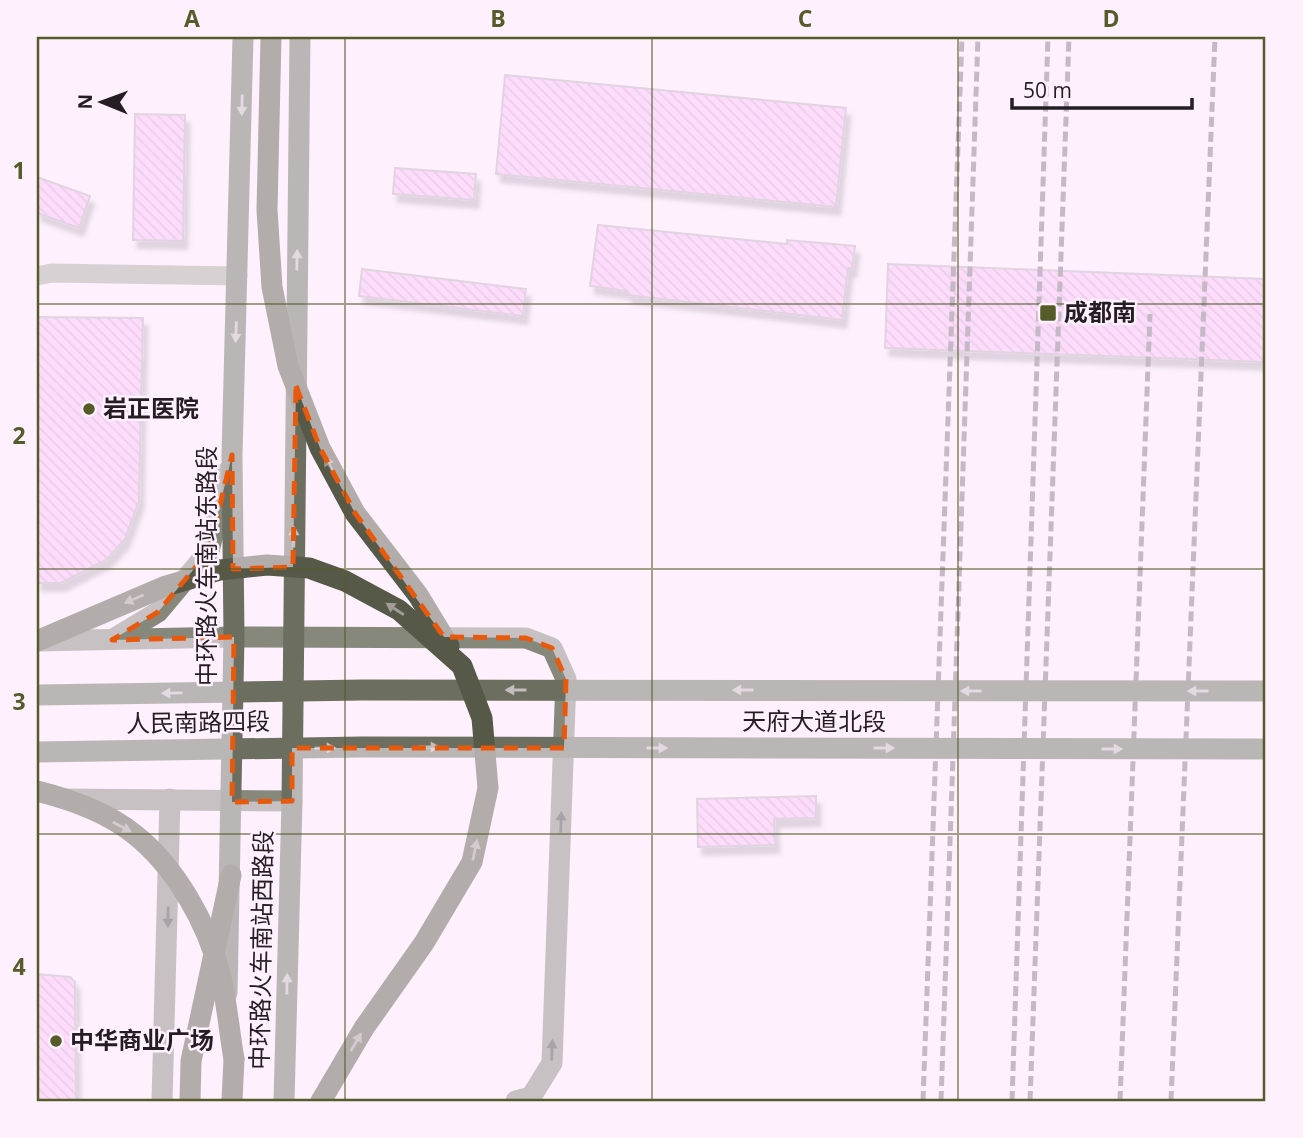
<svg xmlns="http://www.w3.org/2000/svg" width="1303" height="1138" font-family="'Open Sans','Noto Sans SC',sans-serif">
  <defs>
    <pattern id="building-back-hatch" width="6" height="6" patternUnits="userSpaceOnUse" patternTransform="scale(1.75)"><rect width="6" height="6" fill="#fac1f8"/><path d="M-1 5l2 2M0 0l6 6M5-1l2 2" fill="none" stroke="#d6a5d4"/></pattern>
    <filter id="shadow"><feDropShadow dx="4.5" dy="8" stdDeviation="2" flood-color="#0004"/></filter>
  </defs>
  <rect width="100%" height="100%" fill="#fef1fd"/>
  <g fill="url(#building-back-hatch)" stroke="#c0b0bf" stroke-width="2" filter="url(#shadow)">
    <polygon points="505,75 846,108 836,207 496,174"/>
    <polygon points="135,114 185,115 183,241 133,240"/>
    <polygon points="395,168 476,174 474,200 393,194"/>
    <polygon points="37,177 90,196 79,228 37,213"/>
    <polygon points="598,225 787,244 787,240 855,246 852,269 848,268 842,320 627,295 627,291 590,286"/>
    <polygon points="888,264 1266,279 1266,362 885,348"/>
    <polygon points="362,269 526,289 523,316 359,296"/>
    <polygon points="37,317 143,318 139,501 125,539 106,560 61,583 37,583"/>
    <polygon points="816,796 816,818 774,819 775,845 698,847 697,799"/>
    <polygon points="37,974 70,977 75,982 76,1101 37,1101"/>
  </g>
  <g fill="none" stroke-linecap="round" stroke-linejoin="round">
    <polyline stroke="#aaaca3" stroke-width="19" points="37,276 51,273 238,276"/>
    <g stroke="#86887c" stroke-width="21">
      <polyline points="115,638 158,612 209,551 228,471"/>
      <polyline points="37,641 234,637 526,638 552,648 566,679 552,1063 531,1097 516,1101"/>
      <polyline points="67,799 292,801"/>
      <polyline points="162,1101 170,799"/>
    </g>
    <g stroke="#6c6f60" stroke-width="21">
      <polyline points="227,993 234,637 232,455 243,37"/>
      <polyline points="284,1101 292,801 300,37"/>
    </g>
    <g stroke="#575948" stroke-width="21">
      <polyline points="190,1101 191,1061 231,875"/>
      <polyline points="232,1101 234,1059"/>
    </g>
    <g stroke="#7f767e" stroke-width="5" stroke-dasharray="10 5" stroke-linecap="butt">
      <polyline points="923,1101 962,37"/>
      <polyline points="941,1101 978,37"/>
      <polyline points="1012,1101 1048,37"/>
      <polyline points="1030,1101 1069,37"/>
      <polyline points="1120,1101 1150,314"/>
      <polyline points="1171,1101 1215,37"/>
    </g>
    <g stroke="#6c6f60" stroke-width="21">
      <polyline points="37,695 362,690 1266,691"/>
      <polyline points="37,752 361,747 1266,749"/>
    </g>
    <g stroke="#575948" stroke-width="21">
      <polyline points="271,37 267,210 272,287 288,366 320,448 355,513 418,595 449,646"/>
      <polyline points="37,641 166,586 220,570 267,565 309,568 345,581 399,610 462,666 482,718 488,788 472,862 424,943 364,1028 321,1101"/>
      <path d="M37 791C69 799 108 813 134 834 175 866 208 924 220 974 227 1001 229 1031 234 1059"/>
    </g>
  </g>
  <defs><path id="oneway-solid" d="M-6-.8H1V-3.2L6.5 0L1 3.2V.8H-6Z" transform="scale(1.75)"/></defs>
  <g fill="#c4bdbe">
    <use href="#oneway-solid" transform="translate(242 105) rotate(91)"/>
    <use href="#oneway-solid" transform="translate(297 260) rotate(-89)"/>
    <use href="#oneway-solid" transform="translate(236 332) rotate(92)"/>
    <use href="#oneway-solid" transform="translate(294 537) rotate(-89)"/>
    <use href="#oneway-solid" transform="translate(516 690) rotate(-180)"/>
    <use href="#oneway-solid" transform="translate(743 690) rotate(-180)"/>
    <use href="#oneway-solid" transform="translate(971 691) rotate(-180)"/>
    <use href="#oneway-solid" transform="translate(1198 691) rotate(-180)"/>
    <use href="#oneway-solid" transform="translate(172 693) rotate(179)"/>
    <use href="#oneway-solid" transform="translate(429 747)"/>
    <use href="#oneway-solid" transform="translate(325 748) rotate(-1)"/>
    <use href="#oneway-solid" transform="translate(657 748)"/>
    <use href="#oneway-solid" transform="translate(884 748)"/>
    <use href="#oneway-solid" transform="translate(1112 749)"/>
    <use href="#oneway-solid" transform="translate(287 984) rotate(-89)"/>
  </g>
  <g fill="#a29d99">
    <use href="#oneway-solid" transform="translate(330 466) rotate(-119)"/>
    <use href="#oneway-solid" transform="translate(134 599) rotate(157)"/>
    <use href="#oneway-solid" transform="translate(395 609) rotate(-147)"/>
    <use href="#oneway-solid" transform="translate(122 827) rotate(28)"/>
    <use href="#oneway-solid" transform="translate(475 850) rotate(-78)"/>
    <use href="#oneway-solid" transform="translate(356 1042) rotate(-60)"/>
  </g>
  <g fill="#464343">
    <use href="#oneway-solid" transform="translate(561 822) rotate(-88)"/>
    <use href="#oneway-solid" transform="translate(168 917) rotate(91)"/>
    <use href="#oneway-solid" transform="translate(552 1050) rotate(-88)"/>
  </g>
  <path d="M0 0H1303V1138H0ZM296 386 320 448 355 513 444 637 526 638 552 648 566 679 564 748H292V801L232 802 234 637 112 640 158 612 209 551 232 455 233 569 293 567Z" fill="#fef1fd" fill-opacity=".55" fill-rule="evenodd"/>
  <path fill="none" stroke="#e8590c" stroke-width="5" stroke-dasharray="14 9" stroke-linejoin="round" d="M296 386 320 448 355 513 444 637 526 638 552 648 566 679 564 748H292V801L232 802 234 637 112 640 158 612 209 551 232 455 233 569 293 567Z"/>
  <path fill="none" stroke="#555b29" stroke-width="2" stroke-opacity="0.55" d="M345 37V1101M652 37V1101M958 37V1101M37 304H1266M37 569H1266M37 834H1266"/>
  <g fill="#555b29" stroke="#fef1fd" stroke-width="2.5">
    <rect x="1039" y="304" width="18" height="18" rx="3.5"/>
    <circle cx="89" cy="409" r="7"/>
    <circle cx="56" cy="1041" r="7"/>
  </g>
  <g text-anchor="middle" stroke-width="5" stroke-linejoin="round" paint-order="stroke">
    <g font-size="24" font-weight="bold" fill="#241e24" stroke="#fef1fd" text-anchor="start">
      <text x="1064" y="321">成都南</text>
      <text x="103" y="417">岩正医院</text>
      <text x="70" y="1049">中华商业广场</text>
    </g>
    <g font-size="24" fill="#241e24" stroke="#fef1fd">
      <text transform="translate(207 566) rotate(-90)" y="8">中环路火车南站东路段</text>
      <text x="814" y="730">天府大道北段</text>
      <text transform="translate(198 723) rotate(-1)" y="8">人民南路四段</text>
      <text transform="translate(262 950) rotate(-89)" y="8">中环路火车南站西路段</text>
    </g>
  </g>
  <rect width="1303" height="1138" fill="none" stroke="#fef1fd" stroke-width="77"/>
  <g transform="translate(102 102) rotate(271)" stroke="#fef1fd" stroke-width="5" paint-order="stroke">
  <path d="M0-5L12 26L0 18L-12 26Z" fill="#241e24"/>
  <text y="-10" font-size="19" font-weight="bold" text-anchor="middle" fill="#241e24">N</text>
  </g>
  <path d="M1012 98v10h180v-10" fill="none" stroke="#241e24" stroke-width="3.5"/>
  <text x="1023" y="98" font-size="21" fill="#241e24" stroke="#fef1fd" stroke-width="5" paint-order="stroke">50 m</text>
  <rect x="38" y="38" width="1226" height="1062" fill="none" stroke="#555b29" stroke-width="2.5"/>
  <g font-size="23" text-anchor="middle" font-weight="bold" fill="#555b29">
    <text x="192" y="27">A</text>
    <text x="498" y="27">B</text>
    <text x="805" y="27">C</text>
    <text x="1111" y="27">D</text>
    <text x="19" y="179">1</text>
    <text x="19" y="444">2</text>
    <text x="19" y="710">3</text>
    <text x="19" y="975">4</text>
  </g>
</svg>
